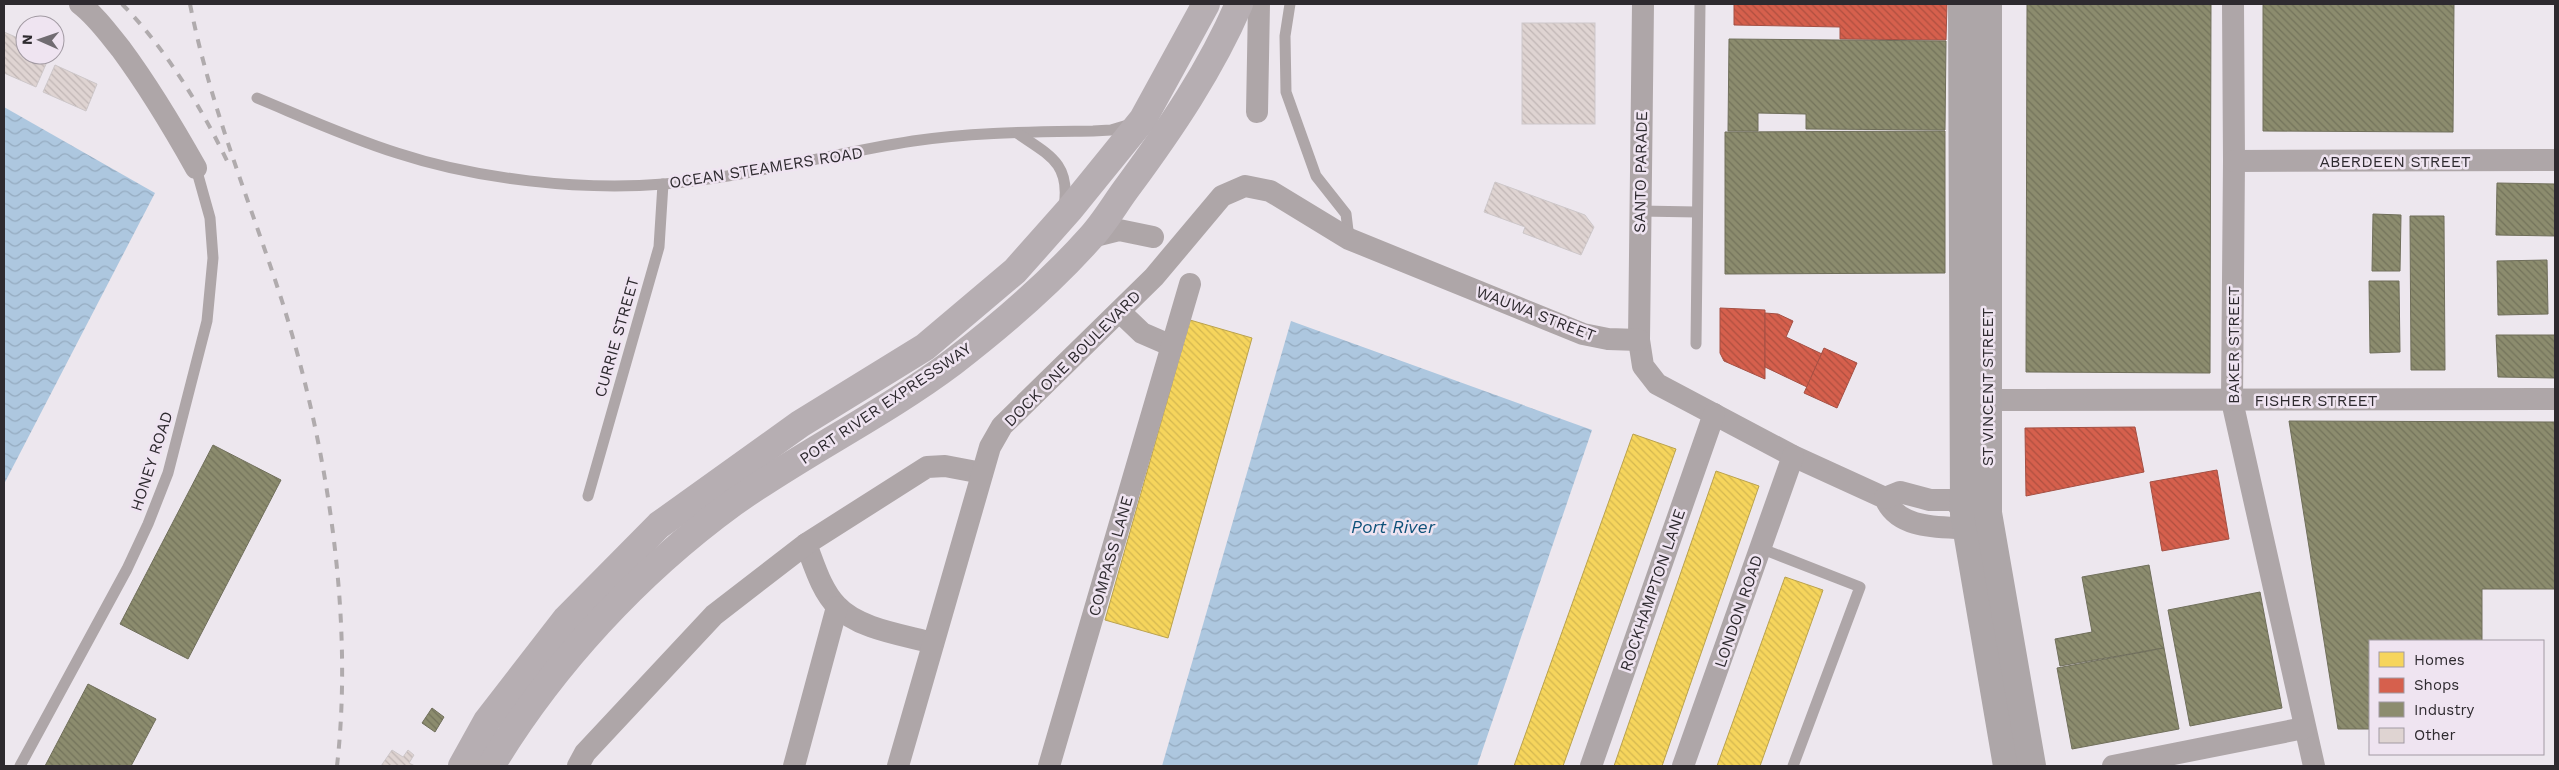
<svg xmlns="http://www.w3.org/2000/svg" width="2559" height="770" font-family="'Work Sans',sans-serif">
  <defs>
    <pattern id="water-waves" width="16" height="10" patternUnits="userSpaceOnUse" patternTransform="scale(1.25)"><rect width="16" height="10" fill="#adc7df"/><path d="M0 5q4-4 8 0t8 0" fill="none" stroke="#95abc0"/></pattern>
    <pattern id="homes-back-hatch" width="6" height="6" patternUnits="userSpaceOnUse" patternTransform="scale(1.25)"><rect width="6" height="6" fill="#f6d55c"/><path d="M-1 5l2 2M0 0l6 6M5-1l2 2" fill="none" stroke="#d3b750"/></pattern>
    <pattern id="shops-back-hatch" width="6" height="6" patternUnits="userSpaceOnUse" patternTransform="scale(1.25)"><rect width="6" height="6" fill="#d6604d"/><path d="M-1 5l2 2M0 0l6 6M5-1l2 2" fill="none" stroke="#ae4f40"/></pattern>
    <pattern id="industry-back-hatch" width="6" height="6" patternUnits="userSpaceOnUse" patternTransform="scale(1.25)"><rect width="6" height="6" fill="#8c8c6e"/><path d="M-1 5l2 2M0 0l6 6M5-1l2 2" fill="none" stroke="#73735b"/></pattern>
    <pattern id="building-back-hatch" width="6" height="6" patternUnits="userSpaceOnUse" patternTransform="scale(1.25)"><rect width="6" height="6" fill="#dfd4d2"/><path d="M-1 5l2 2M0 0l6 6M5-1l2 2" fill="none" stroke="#c0b6b5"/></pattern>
  </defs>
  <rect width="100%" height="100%" fill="#ede7ee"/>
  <g fill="url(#water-waves)">
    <polygon points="4,107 155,193 4,484"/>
    <polygon points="1291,321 1592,430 1477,766 1162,766"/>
  </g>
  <g fill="url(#homes-back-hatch)" stroke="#baa24e">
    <polygon points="1190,320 1252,338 1168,638 1105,620"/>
    <polygon points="1633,434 1676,449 1563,766 1514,766"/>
    <polygon points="1716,471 1759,486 1662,766 1614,766"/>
    <polygon points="1785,577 1823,590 1760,766 1717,766"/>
  </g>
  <g fill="url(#shops-back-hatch)" stroke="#a45044">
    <polygon points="1734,4 1947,4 1946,40 1840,39 1840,27 1734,25"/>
    <polygon points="1720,308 1765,310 1765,379 1724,361 1720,353"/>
    <polygon points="1765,313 1778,314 1793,321 1786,337 1822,354 1807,387 1765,367"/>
    <polygon points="1824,348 1857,363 1837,408 1804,393"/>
    <polygon points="2135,427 2144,472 2026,496 2025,428"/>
    <polygon points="2217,470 2229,539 2162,551 2150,482"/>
  </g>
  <g fill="url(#industry-back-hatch)" stroke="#706f5b">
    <polygon points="2027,4 2211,4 2210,373 2026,372"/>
    <polygon points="2263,4 2454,4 2453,132 2263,131"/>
    <polygon points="1729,39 1946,41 1945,130 1806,129 1806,114 1758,113 1758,131 1728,131"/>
    <polygon points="1945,131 1945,273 1725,274 1725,132"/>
    <polygon points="2497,183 2555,184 2555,236 2496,235"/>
    <polygon points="2373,214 2401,215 2400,271 2372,271"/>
    <polygon points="2410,216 2444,216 2445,370 2411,370"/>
    <polygon points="2547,260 2548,314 2498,315 2497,261"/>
    <polygon points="2369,281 2399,281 2400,352 2370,353"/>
    <polygon points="2496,335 2555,335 2555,378 2498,377"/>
    <polygon points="2289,421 2555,422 2555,589 2482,589 2482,641 2370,641 2370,729 2338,729"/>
    <polygon points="213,445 281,480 188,659 120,624"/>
    <polygon points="2149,565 2164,648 2060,666 2055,639 2092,632 2082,577"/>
    <polygon points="2260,592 2282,708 2190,726 2168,610"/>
    <polygon points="2164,648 2179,729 2072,749 2057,668"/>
    <polygon points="88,684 156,719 131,766 45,766"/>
    <polygon points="432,708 444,717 435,732 422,723"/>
  </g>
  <g fill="url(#building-back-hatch)" stroke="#cdc7c9">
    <rect x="1522" y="23" width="73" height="101"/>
    <polygon points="4,32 25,41 25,55 50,55 36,87 4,73"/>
    <polygon points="55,65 97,84 86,111 43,92"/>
    <polygon points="1495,182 1585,215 1594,227 1581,255 1523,233 1525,227 1484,212"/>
    <polygon points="392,750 403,757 408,750 414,755 409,763 415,766 381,766"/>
  </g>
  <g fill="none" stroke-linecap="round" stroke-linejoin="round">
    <g stroke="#aea6a8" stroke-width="11">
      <polyline points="1290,4 1285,36 1286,92 1316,176 1346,214 1349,239"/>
      <path d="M257 98C303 117 349 138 397 153 476 179 581 191 664 184 748 177 830 154 913 141 972 132 1033 132 1093 131L1111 130 1131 124"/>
      <path d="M1017 133C1049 155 1071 163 1064 207"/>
      <polyline points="1640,211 1697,212"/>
      <polyline points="1696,344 1700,4"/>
      <polyline points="588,496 659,247 663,184"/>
      <polyline points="1760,548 1860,587 1793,766"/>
      <polyline points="20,766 127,569 148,524 168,473 207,321 213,258 210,218 196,168"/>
    </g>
    <g stroke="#aea6a8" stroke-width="22">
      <path d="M80 4C96 16 108 33 121 49 149 87 173 127 196 168"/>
      <path d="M1643 4 1639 340 1643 366 1657 384 1793 456 1885 498C1896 526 1931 527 1957 528L1964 514"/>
      <polyline points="2233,4 2234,161 2232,401 2314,766"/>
      <polyline points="1257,112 1259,4"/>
      <polyline points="2234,161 2555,160"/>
      <polyline points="1091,237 1119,230 1153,237"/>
      <polyline points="1120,312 1142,333 1172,346"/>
      <polyline points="1987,400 2555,399"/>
      <polyline points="1885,498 1900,492 1930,500 1955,500 1964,514"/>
      <path d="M806 544C814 564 821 590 837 606 858 629 904 635 933 643"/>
      <polyline points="578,766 585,753 714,615 806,544 927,467 945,466 982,473"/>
      <polyline points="794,766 837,607"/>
      <polyline points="898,766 990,447 1002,426 1154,277 1222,196 1245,186 1270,191 1349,239 1583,334 1608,339 1639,340"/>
      <polyline points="1049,766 1190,284"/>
      <polyline points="1591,766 1714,414"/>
      <polyline points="1683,766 1793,456"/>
      <polyline points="2113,766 2304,728"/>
    </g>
    <g stroke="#ada6a8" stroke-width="28">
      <polyline points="1962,4 1964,514 2007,766"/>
      <polyline points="1988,4 1988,513 2032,766"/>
    </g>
    <g stroke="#b6aeb2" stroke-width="28">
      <polyline points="462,766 487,721 566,619 659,525 800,424 925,347 1015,271 1070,209 1143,119 1206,4"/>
      <path d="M491 766C552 665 637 573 733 503 803 453 884 414 953 362 1001 325 1050 283 1090 238 1105 222 1116 202 1129 185 1171 128 1211 69 1239 4"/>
    </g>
    <g stroke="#b0abad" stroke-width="4" stroke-dasharray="9 9" stroke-linecap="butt">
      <path d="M122 4C166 49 202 108 229 165"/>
      <path d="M190 4C210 106 250 202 282 301 327 444 354 616 337 766"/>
    </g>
  </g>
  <g text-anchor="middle" stroke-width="5" stroke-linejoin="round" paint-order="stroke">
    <g font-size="16" fill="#2e2a2f" stroke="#efe4f1">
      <text x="2395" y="167">ABERDEEN STREET</text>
      <text transform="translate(766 167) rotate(-9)" y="6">OCEAN STEAMERS ROAD</text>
      <text transform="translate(1640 172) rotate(-89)" y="6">SANTO PARADE</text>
      <text transform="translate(1536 313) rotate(21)" y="6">WAUWA STREET</text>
      <text transform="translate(616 337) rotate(-74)" y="6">CURRIE STREET</text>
      <text transform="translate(2233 345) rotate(-90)" y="6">BAKER STREET</text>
      <text transform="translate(1072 358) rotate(-45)" y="6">DOCK ONE BOULEVARD</text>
      <text transform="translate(1987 387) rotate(-90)" y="6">ST VINCENT STREET</text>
      <text x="2316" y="406">FISHER STREET</text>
      <text transform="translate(885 403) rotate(-34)" y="6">PORT RIVER EXPRESSWAY</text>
      <text transform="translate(151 461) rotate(-72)" y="6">HONEY ROAD</text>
      <text transform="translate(1110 556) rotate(-74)" y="6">COMPASS LANE</text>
      <text transform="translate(1652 590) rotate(-71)" y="6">ROCKHAMPTON LANE</text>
      <text transform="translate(1738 611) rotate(-71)" y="6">LONDON ROAD</text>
    </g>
    <g font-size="18" font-style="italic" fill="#0d5179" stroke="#efe4f1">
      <text x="1393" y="533">Port River</text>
    </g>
  </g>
  <rect width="2559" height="770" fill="none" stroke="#2e2a2f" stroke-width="10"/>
  <rect x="2369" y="640" width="175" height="115" fill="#efe4f1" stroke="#a29aa3"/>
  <rect x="2379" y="652" width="25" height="15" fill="#f6d55c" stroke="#a29aa3"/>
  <text x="2414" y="665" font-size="15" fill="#2e2a2f">Homes</text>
  <rect x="2379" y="678" width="25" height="15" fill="#d6604d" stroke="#a29aa3"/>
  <text x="2414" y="690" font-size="15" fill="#2e2a2f">Shops</text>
  <rect x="2379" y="702" width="25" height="15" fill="#8c8c6e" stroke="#a29aa3"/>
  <text x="2414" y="715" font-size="15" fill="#2e2a2f">Industry</text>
  <rect x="2379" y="728" width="25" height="15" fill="#dfd4d2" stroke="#a29aa3"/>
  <text x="2414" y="740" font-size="15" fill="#2e2a2f">Other</text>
  <g transform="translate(40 40) rotate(272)"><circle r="24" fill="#efe4f1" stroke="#a29aa3"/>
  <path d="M0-4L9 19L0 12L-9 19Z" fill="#716c72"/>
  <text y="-8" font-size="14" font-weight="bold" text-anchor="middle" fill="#2e2a2f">N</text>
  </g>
</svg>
